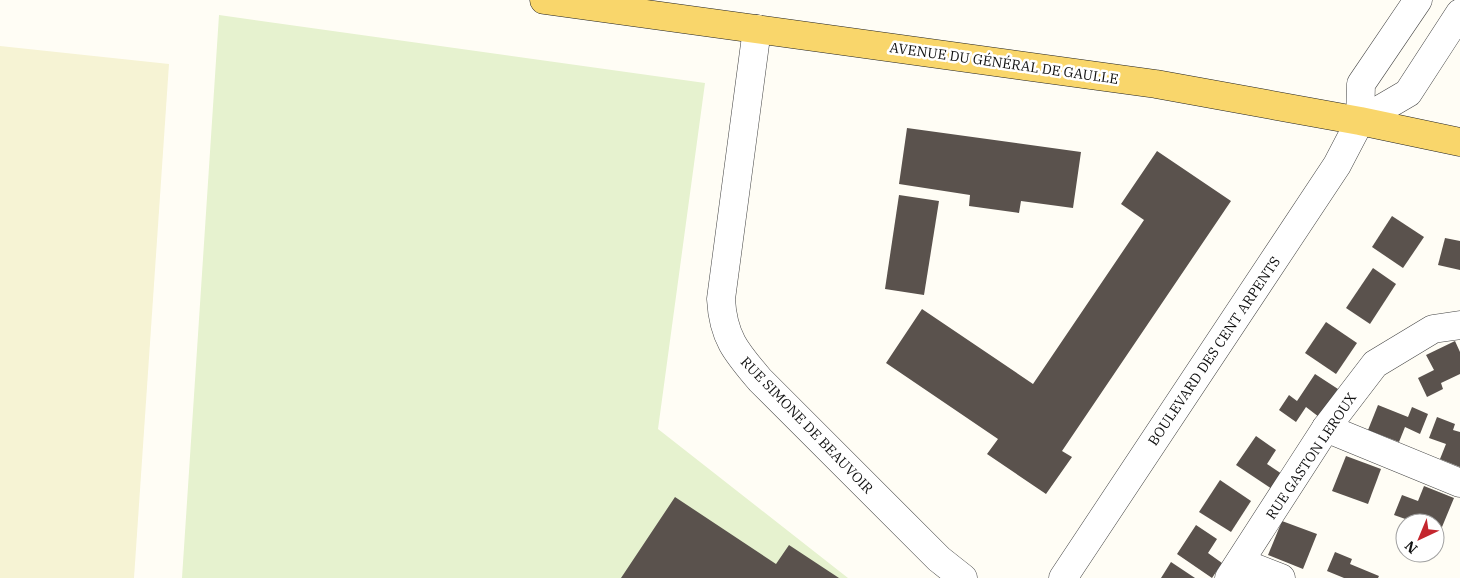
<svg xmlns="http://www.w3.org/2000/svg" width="1460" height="578" font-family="'IBM Plex Serif',serif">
  <rect width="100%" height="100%" fill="#fffdf5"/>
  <polygon fill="#f6f3d4" points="0,46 169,64 134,578 0,578"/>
  <polygon fill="#e6f2cf" points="219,15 705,83 658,429 848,578 182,578"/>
  <g fill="#5a524d">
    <polygon points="907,128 1081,152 1073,208 1021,201 1019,213 969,206 970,195 899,184"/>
    <polygon points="1157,151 1231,201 1062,451 1072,457 1046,494 987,454 998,439 886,363 922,309 1033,384 1144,220 1121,204"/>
    <polygon points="899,195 939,201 924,295 885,289"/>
    <polygon points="1392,216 1424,237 1403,268 1372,247"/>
    <polygon points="1445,238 1460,241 1460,270 1438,265"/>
    <polygon points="1373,268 1396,284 1370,324 1346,308"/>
    <polygon points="1326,322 1357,343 1336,374 1305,353"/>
    <polygon points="1455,341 1460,352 1460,374 1441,383 1443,389 1427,397 1418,378 1434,370 1426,355"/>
    <polygon points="1315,374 1338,389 1319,417 1306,407 1296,422 1279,410 1289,395 1297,401"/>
    <polygon points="1378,405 1408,417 1412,407 1428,414 1420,434 1405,427 1399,442 1368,430"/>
    <polygon points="1437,417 1455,424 1453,430 1460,432 1460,467 1440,459 1446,444 1429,438"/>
    <polygon points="1256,436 1276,450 1267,464 1282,474 1272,489 1236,465"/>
    <polygon points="1346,456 1381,469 1368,504 1332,491"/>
    <polygon points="1220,480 1251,501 1231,532 1199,512"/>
    <polygon points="1424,486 1454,498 1442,527 1414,516 1411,521 1394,515 1402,495 1418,501"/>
    <polygon points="675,497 776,564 789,545 839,578 621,578"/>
    <polygon points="1282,521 1317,534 1303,569 1268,555"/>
    <polygon points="1196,525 1217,539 1208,553 1222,563 1212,578 1177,554"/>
    <polygon points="1335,552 1352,559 1350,564 1379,576 1378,578 1344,578 1327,571"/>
    <polygon points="1171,562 1195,578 1161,578"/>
  </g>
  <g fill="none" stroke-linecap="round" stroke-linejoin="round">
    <defs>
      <g id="minor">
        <path d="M757 29 721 299C723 337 736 352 760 380L939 559 963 578"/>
        <polyline points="1360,121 1408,93 1460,13"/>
        <polyline points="1326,428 1460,483"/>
        <polyline points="1240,562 1281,578"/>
        <polyline points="1063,578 1337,165 1360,121 1361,84 1418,0"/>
        <polyline points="1229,578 1326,428 1375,364 1433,329 1460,325"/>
      </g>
      <polyline id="major" points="544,0 1156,84 1360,121 1460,142"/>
    </defs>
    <use href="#minor" stroke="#444" stroke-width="29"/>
    <use href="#major" stroke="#222" stroke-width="29"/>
    <use href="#minor" stroke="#fff" stroke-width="28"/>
    <use href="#major" stroke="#f9d66b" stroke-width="28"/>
  </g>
  <g text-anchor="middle" stroke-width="5" stroke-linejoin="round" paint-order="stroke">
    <g font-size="14" fill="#111" stroke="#fff">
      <text transform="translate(1004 63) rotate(8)" y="5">AVENUE DU GÉNÉRAL DE GAULLE</text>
      <text transform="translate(1214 351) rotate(-56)" y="5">BOULEVARD DES CENT ARPENTS</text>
      <text transform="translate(807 425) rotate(46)" y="5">RUE SIMONE DE BEAUVOIR</text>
      <text transform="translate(1311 456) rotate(-56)" y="5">RUE GASTON LEROUX</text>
    </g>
  </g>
  <g transform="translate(1420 538) rotate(224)"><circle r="24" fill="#ffffff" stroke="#a0a0a0"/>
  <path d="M0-4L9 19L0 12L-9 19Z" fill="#c4262e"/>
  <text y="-8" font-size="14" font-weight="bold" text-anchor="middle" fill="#111111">N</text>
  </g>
</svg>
